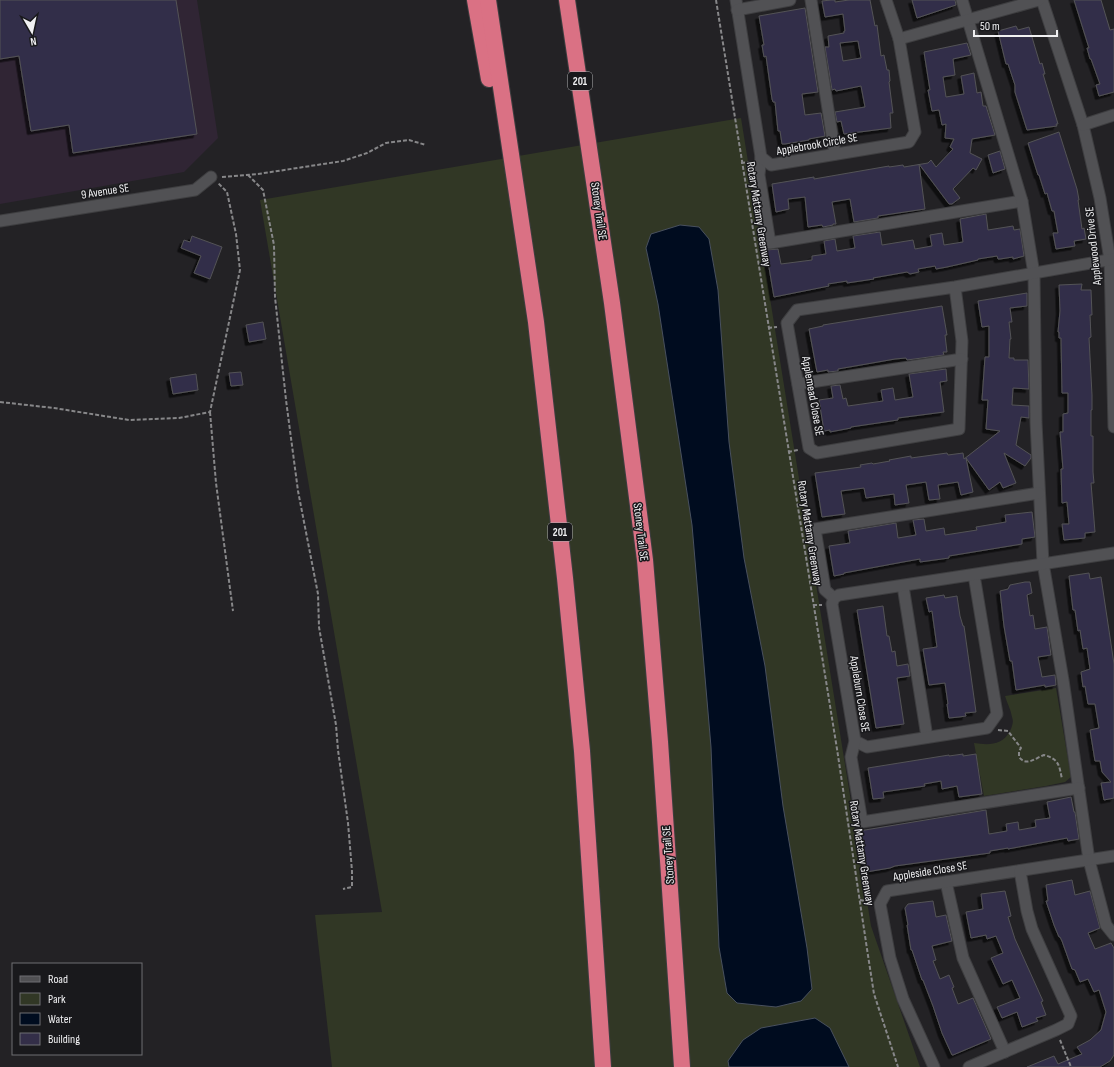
<svg xmlns="http://www.w3.org/2000/svg" width="1114" height="1067" font-family="'Sofia Sans Condensed',sans-serif">
  <defs>
    <filter id="shadow"><feDropShadow dx="-3.5" dy="3.5" stdDeviation="0" flood-color="#0009"/></filter>
  </defs>
  <rect width="100%" height="100%" fill="#232225"/>
  <polygon fill="#302534" points="0,0 197,0 218,138 184,172 0,204"/>
  <g fill="#313725">
    <polygon points="741,118 871,926 920,1067 332,1067 315,915 382,912 260,200"/>
    <path d="M1056 688 1071 777 1065 782 1046 786 984 796 974 743C988 745 1002 746 1010 731 1012 727 1014 722 1012 717 1011 710 1007 703 1005 696Z"/>
  </g>
  <g fill="#000c1f" stroke="#48505e">
    <polygon points="680,225 699,227 709,239 718,290 729,442 744,558 765,666 783,806 807,948 812,989 801,1001 776,1007 737,1003 727,993 719,947 711,747 692,525 658,304 646,248 651,234"/>
    <polygon points="815,1018 830,1028 849,1067 729,1067 728,1061 743,1040 761,1028"/>
  </g>
  <g fill="#332e48" stroke="#535356" fill-rule="evenodd" filter="url(#shadow)">
    <polygon points="0,0 176,0 197,134 73,153 69,125 31,131 19,56 0,59"/>
    <path d="M831 0H835V2L849 0H870L875 26 877 25 881 56 884 55 887 70H889L890 81 889 82 893 113H890L891 128 844 134 841 121 837 122 835 112 865 107 861 86 836 91 835 89 832 90 825 47H829L828 36 844 33V31H845L843 14 825 17 822 1ZM858 41 861 58 843 61 840 43Z"/>
    <polygon points="912,0 955,0 956,5 917,18"/>
    <polygon points="1074,0 1101,0 1110,30 1114,29 1114,92 1099,96 1096,85 1100,84 1091,59 1090,59 1087,48 1089,48"/>
    <polygon points="805,8 818,92 802,94 805,115 821,113 825,136 809,139 809,140 785,144 782,144 780,131 778,131 775,102 773,102 772,99 766,56 764,57 762,45 764,45 759,16"/>
    <polygon points="1016,26 1018,30 1029,27 1040,64 1042,63 1045,74 1043,74 1058,124 1056,124 1057,126 1027,130 1015,92 1015,85 1008,64 1006,64 998,31"/>
    <polygon points="967,43 971,55 953,59 955,75 943,77 946,97 964,94 961,76 974,73 977,93 981,92 983,106 986,106 995,135 972,139 970,153 982,159 976,170 973,168 953,189 960,198 952,204 949,204 919,164 925,209 878,216 878,218 854,222 850,199 832,202 836,224 833,224 833,225 823,227 822,225 808,227 805,197 788,199 789,209 776,212 772,184 814,177 814,179 889,166 889,167 903,165 904,167 928,163 931,160 936,167 953,149 950,147 954,139 945,138 946,124 942,125 939,110 932,111 928,90 930,90 924,52"/>
    <polygon points="1059,132 1077,189 1079,200 1078,200 1082,229 1084,228 1086,239 1074,241 1075,246 1056,249 1053,233 1058,233 1054,211 1052,211 1047,193 1045,194 1039,175 1038,175 1028,143"/>
    <polygon points="1000,151 1005,169 993,173 988,155"/>
    <polygon points="986,214 988,230 1013,226 1014,230 1020,229 1024,256 1013,259 1013,257 1000,259 998,259 997,256 978,259 978,260 947,267 936,269 935,266 918,269 919,272 910,274 907,272 873,278 874,279 847,283 847,281 828,284 829,286 774,297 766,250 778,249 781,264 812,260 812,256 826,254 824,241 835,239 837,251 855,248 853,236 880,232 882,245 913,240 915,249 932,246 930,235 942,233 944,245 963,242 960,219"/>
    <polygon points="192,236 222,247 210,279 194,273 201,256 181,248 184,240 190,242"/>
    <polygon points="1082,284 1081,290 1091,290 1092,315 1090,315 1091,337 1089,338 1092,395 1092,410 1091,410 1091,436 1093,436 1093,472 1094,483 1091,483 1095,532 1085,533 1085,538 1064,540 1062,524 1069,524 1067,502 1062,503 1061,469 1063,469 1060,432 1063,432 1063,414 1068,413 1068,393 1062,393 1061,338 1059,338 1059,332 1058,332 1060,311 1059,285"/>
    <polygon points="1027,293 1027,306 1010,308 1012,322 1009,322 1011,339 1010,339 1009,358 1014,358 1014,360 1028,360 1029,389 1013,388 1012,405 1029,406 1029,418 1021,417 1016,445 1031,455 1031,458 1025,466 1004,453 1016,483 1003,488 1000,482 989,490 966,458 973,492 961,495 958,482 938,485 940,499 929,500 926,482 906,485 909,503 895,505 894,494 866,498 864,488 841,491 845,514 822,517 815,473 861,467 860,465 872,463 873,464 890,461 889,460 911,456 911,458 947,453 948,455 963,453 964,459 1000,431 986,429 988,400 982,400 985,357 989,357 989,326 982,327 978,301"/>
    <polygon points="942,306 947,335 945,335 947,352 943,352 944,355 907,360 906,358 895,359 838,369 838,371 828,372 828,370 817,372 809,329 823,326 823,325"/>
    <polygon points="263,322 266,339 249,342 246,325"/>
    <polygon points="946,369 947,381 940,382 944,412 898,418 898,420 851,427 851,428 830,432 830,430 824,431 819,400 833,398 831,386 840,385 843,399 846,398 848,406 883,401 881,390 893,388 895,400 913,397 909,374"/>
    <polygon points="241,372 243,385 231,386 229,373"/>
    <polygon points="196,374 198,390 173,394 170,378"/>
    <polygon points="1032,512 1035,537 1022,539 1022,544 949,556 949,558 920,562 920,559 903,562 844,573 844,574 834,576 829,546 850,543 848,531 896,523 898,538 916,535 913,520 924,519 926,531 944,528 945,535 977,530 976,527 1006,522 1005,515"/>
    <polygon points="1089,573 1090,579 1101,577 1114,664 1114,798 1104,800 1101,783 1111,782 1102,772 1100,761 1095,761 1090,730 1099,728 1095,704 1088,704 1085,686 1083,687 1081,672 1090,669 1087,648 1083,649 1080,630 1078,631 1075,610 1073,610 1069,576"/>
    <polygon points="1025,582 1030,582 1032,593 1027,595 1030,616 1033,615 1035,629 1047,627 1051,655 1038,657 1042,677 1055,675 1056,685 1045,687 1045,685 1016,690 1012,661 1010,661 1004,626 1000,591 1008,589 1010,585"/>
    <polygon points="944,595 945,598 957,596 960,616 963,626 964,626 976,712 965,713 966,716 959,717 949,718 947,704 948,704 945,683 929,685 923,649 937,647 932,611 929,612 926,598"/>
    <polygon points="883,606 887,636 889,636 892,652 895,651 897,666 908,664 910,676 897,678 904,724 876,728 857,610"/>
    <polygon points="963,754 963,756 976,754 982,794 959,797 957,786 942,789 941,781 924,784 925,786 883,792 884,798 873,799 868,768 949,755 949,756"/>
    <polygon points="1071,797 1074,812 1075,812 1079,839 1068,841 1067,838 1008,849 1008,848 990,851 990,853 895,866 890,868 866,872 859,831 986,810 989,834 1007,831 1006,824 1018,822 1019,830 1036,827 1035,820 1050,818 1047,802"/>
    <polygon points="1072,880 1075,895 1090,891 1100,928 1088,933 1095,949 1111,943 1114,948 1114,1055 1110,1061 1100,1067 1027,1067 1054,1056 1058,1064 1082,1054 1077,1047 1090,1040 1101,1030 1106,1012 1099,990 1094,992 1088,979 1080,982 1075,970 1072,969 1062,941 1060,937 1059,937 1054,925 1046,901 1048,901 1046,885"/>
    <polygon points="1005,891 1011,916 1008,917 1015,939 1043,1001 1041,1002 1046,1015 1036,1018 1038,1021 1022,1027 1017,1012 1002,1018 997,1007 1020,998 1012,980 1003,984 991,958 1003,953 996,936 987,939 986,935 971,938 966,912 983,909 981,894"/>
    <polygon points="933,901 936,917 946,915 952,941 932,946 936,960 933,961 940,979 949,975 954,987 952,988 958,1004 973,998 991,1039 953,1055 952,1055 942,1033 933,1006 923,980 922,980 912,950 911,950 907,925 908,925 905,908 908,904"/>
  </g>
  <g fill="none" stroke-linecap="round" stroke-linejoin="round">
    <defs>
      <g id="minor">
        <polyline points="736,0 761,157 759,175 770,243 1022,201"/>
        <polyline points="811,0 835,154"/>
        <polyline points="962,0 1022,201 1034,274 1036,422 1043,563 1063,680 1089,860 1106,925 1114,935"/>
        <polyline points="1042,0 1083,125 1100,198 1110,260 1114,427"/>
        <polyline points="737,10 790,0"/>
        <polyline points="899,39 1039,0"/>
        <polyline points="1083,125 1114,115"/>
        <polyline points="761,157 771,165 909,142 915,132 899,39 886,0"/>
        <polyline points="0,221 195,190 211,177"/>
        <polyline points="955,287 962,341 959,429 817,453 809,448 787,323 797,310 955,287 1114,259"/>
        <polyline points="798,384 962,359"/>
        <polyline points="903,586 927,737"/>
        <polyline points="834,598 825,590 815,529 1039,493"/>
        <polyline points="855,741 867,747 987,728 997,714 974,575"/>
        <polyline points="1079,788 862,822 851,757 855,741 832,604 834,598 839,595 1114,553"/>
        <polyline points="946,882 963,958 1005,1052"/>
        <polyline points="934,1067 903,999 890,958 880,904 887,891 1114,856"/>
        <polyline points="969,1067 1056,1030 1068,1024 1071,1016 1032,929 1027,911 1020,871"/>
      </g>
      <g id="highway">
        <polyline points="475,0 489,79"/>
        <polyline points="488,0 536,322 565,578 582,751 603,1067"/>
        <polyline points="567,0 612,303 645,560 660,742 682,1067"/>
      </g>
    </defs>
    <use href="#minor" stroke="#3e3e40" stroke-width="13"/>
    <use href="#highway" stroke="#3e3e40" stroke-width="18"/>
    <g stroke="#878789" stroke-width="2" stroke-dasharray="4 2" stroke-linecap="butt">
      <polyline points="716,0 837,749 867,949 874,994 898,1067"/>
      <polyline points="741,163 750,162"/>
      <polyline points="248,175 263,190 274,245 275,297 286,400 298,491 318,594 319,627 336,725 338,750 348,823 352,871 352,887 343,889"/>
      <polyline points="222,177 258,174 343,161 367,153 386,143 409,140 426,145"/>
      <polyline points="768,328 777,327"/>
      <polyline points="0,402 54,408 129,420 179,418 210,412 240,270 236,234 227,192 218,183"/>
      <polyline points="210,412 216,483 233,611"/>
      <polyline points="788,452 798,450"/>
      <polyline points="813,605 822,605"/>
      <path d="M998 730 1008 731 1021 748 1019 751V757C1027 767 1035 758 1044 755 1059 759 1059 765 1062 779"/>
      <polyline points="860,900 871,902"/>
      <polyline points="1060,1040 1071,1067"/>
    </g>
    <use href="#minor" stroke="#515154" stroke-width="11"/>
    <use href="#highway" stroke="#da7184" stroke-width="16"/>
  </g>
  <g text-anchor="middle" stroke-width="3" stroke-linejoin="round" paint-order="stroke">
    <g fill="#19191c" stroke="#b0b0b2" stroke-width="1">
      <rect x="568" y="72" width="24" height="18" rx="3"/>
      <rect x="548" y="523" width="24" height="18" rx="3"/>
    </g>
    <g font-size="11" font-weight="bold" fill="#f0f0f2">
      <text x="580" y="85">201</text>
      <text x="560" y="536">201</text>
    </g>
    <g font-size="12" fill="#f0f0f2" stroke="#19191c">
      <text transform="translate(817 144) rotate(-10)" y="4">Applebrook Circle SE</text>
      <text transform="translate(105 191) rotate(-9)" y="4">9 Avenue SE</text>
      <text transform="translate(599 211) rotate(82)" y="4">Stoney Trail SE</text>
      <text transform="translate(759 214) rotate(81)" y="4">Rotary Mattamy Greenway</text>
      <text transform="translate(1093 246) rotate(-96)" y="4">Applewood Drive SE</text>
      <text transform="translate(813 396) rotate(80)" y="4">Applemead Close SE</text>
      <text transform="translate(641 532) rotate(83)" y="4">Stoney Trail SE</text>
      <text transform="translate(810 533) rotate(81)" y="4">Rotary Mattamy Greenway</text>
      <text transform="translate(860 694) rotate(81)" y="4">Appleburn Close SE</text>
      <text transform="translate(862 853) rotate(81)" y="4">Rotary Mattamy Greenway</text>
      <text transform="translate(668 855) rotate(-94)" y="4">Stoney Trail SE</text>
      <text transform="translate(930 871) rotate(-9)" y="4">Appleside Close SE</text>
    </g>
  </g>
  <rect x="12" y="963" width="130" height="92" fill="#19191c" stroke="#6f6f72"/>
  <rect x="20" y="976" width="20" height="6" fill="#515154" stroke="#6f6f72"/>
  <text x="48" y="983" font-size="12" fill="#f0f0f2">Road</text>
  <rect x="20" y="993" width="20" height="12" fill="#313725" stroke="#6f6f72"/>
  <text x="48" y="1003" font-size="12" fill="#f0f0f2">Park</text>
  <rect x="20" y="1013" width="20" height="12" fill="#000c1f" stroke="#6f6f72"/>
  <text x="48" y="1023" font-size="12" fill="#f0f0f2">Water</text>
  <rect x="20" y="1033" width="20" height="12" fill="#332e48" stroke="#6f6f72"/>
  <text x="48" y="1043" font-size="12" fill="#f0f0f2">Building</text>
  <g transform="translate(32 32) rotate(171)" stroke="#19191c" stroke-width="3" paint-order="stroke">
  <path d="M0-3L7 15L0 10L-7 15Z" fill="#f0f0f2"/>
  <text y="-6" font-size="11" font-weight="bold" text-anchor="middle" fill="#f0f0f2">N</text>
  </g>
  <path d="M974 30v6h83v-6" fill="none" stroke="#f0f0f2" stroke-width="2"/>
  <text x="980" y="30" font-size="12" fill="#f0f0f2" stroke="#19191c" stroke-width="3" paint-order="stroke">50 m</text>
</svg>
